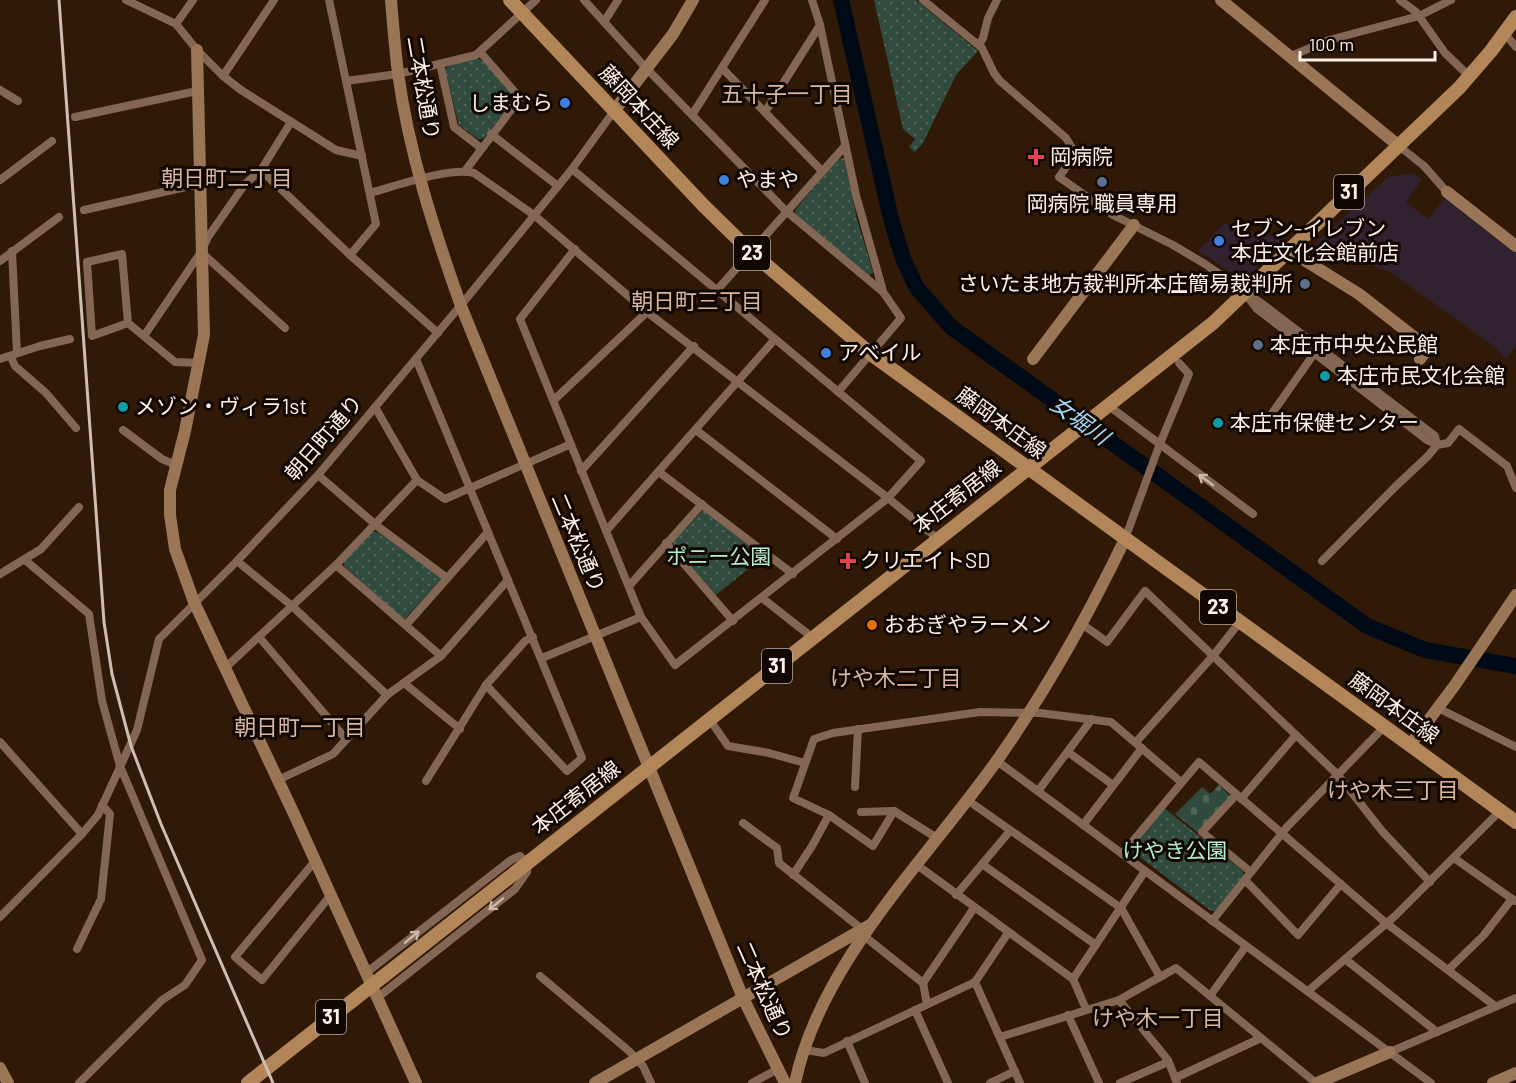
<svg xmlns="http://www.w3.org/2000/svg" width="1516" height="1083" font-family="Barlow,'Noto Sans JP',sans-serif">
  <defs>
    <pattern id="cemetery-stones" width="16" height="16" patternUnits="userSpaceOnUse" patternTransform="scale(1.5)"><rect width="16" height="16" fill="#304b3d"/><path d="M2 7V4a2 2 0 0 1 4 0v3zM10 15v-3a2 2 0 0 1 4 0v3z" fill="#4f6559"/></pattern>
    <pattern id="park-dots" width="8" height="8" patternUnits="userSpaceOnUse" patternTransform="scale(1.5)"><rect width="8" height="8" fill="#304b3d"/><path d="M2 2h.1M6 6h.1" fill="none" stroke="#4f6559" stroke-width="1.8" stroke-linecap="round"/></pattern>
  </defs>
  <rect width="100%" height="100%" fill="#311908"/>
  <g fill="#30222f">
    <polygon points="1414,173 1422,180 1406,202 1428,219 1445,198 1516,253 1516,347 1506,359 1495,347 1390,272 1314,245 1388,177"/>
    <polygon points="1224,223 1243,229 1284,240 1244,280 1198,251"/>
  </g>
  <polygon fill="url(#cemetery-stones)" points="1219,785 1231,797 1197,832 1175,814 1202,787 1210,794"/>
  <g fill="url(#park-dots)">
    <polygon points="874,0 916,0 978,51 956,75 923,143 915,152 909,147 915,139 903,129"/>
    <polygon points="477,58 484,62 514,94 515,99 483,139 478,139 459,125 445,70 448,66"/>
    <polygon points="844,158 857,219 873,272 869,276 796,215 795,210 838,159"/>
    <polygon points="702,511 705,511 763,557 716,595 674,547 673,542"/>
    <polygon points="373,532 378,532 440,575 441,579 406,618 403,619 344,566 344,561"/>
    <polygon points="1164,808 1243,871 1244,876 1216,911 1211,911 1132,851 1131,847"/>
  </g>
  <g fill="none" stroke-linecap="round" stroke-linejoin="round">
    <polyline stroke="#000a16" stroke-width="16" points="841,0 892,223 904,261 917,288 951,327 1367,626 1425,650 1516,666"/>
    <g stroke="#836653" stroke-width="8">
      <polyline points="126,0 176,24 197,50 223,76 241,90 336,150 362,156"/>
      <polyline points="329,0 376,224 350,255"/>
      <polyline points="584,0 646,68 786,211 883,292 901,318 838,392"/>
      <polyline points="812,0 820,25 856,195 883,291"/>
      <polyline points="923,0 982,48 994,73 1000,81 1066,138 1074,151 1072,159 1059,177 1113,215 1173,245 1205,264 1261,303 1435,436 1437,445"/>
      <polyline points="1400,0 1416,12 1445,53 1469,76"/>
      <polyline points="604,22 618,0"/>
      <polyline points="176,24 193,0"/>
      <polyline points="1504,33 1516,47"/>
      <polyline points="979,45 983,38 988,18 997,0"/>
      <polyline points="1291,56 1329,40 1419,16 1451,0"/>
      <polyline points="440,64 454,127 481,148"/>
      <polyline points="722,68 822,171"/>
      <polyline points="223,76 274,0"/>
      <polyline points="346,81 398,74 476,55 536,0"/>
      <polyline points="0,90 18,101"/>
      <polyline points="765,112 820,25"/>
      <polyline points="692,115 765,0"/>
      <polyline points="75,117 197,91"/>
      <polyline points="491,134 558,186"/>
      <polyline points="1399,146 1424,166 1447,192"/>
      <polyline points="572,169 921,461 888,498 675,665 641,617 520,319 575,249"/>
      <polyline points="261,170 350,255 438,333"/>
      <polyline points="465,171 520,98 481,53"/>
      <polyline points="0,180 52,141"/>
      <path d="M370 193C395 186 450 167 474 173L534 215 647 312 888 498 938 539"/>
      <polyline points="84,210 199,184"/>
      <polyline points="12,251 17,353"/>
      <polyline points="201,252 285,328"/>
      <polyline points="0,261 59,217"/>
      <polyline points="718,289 845,146"/>
      <polyline points="1247,296 1257,309 1427,440 1437,445"/>
      <polyline points="128,323 92,336 87,262 122,254 128,323 175,362 199,363"/>
      <polyline points="144,336 201,252 208,237 245,184 261,170 291,122"/>
      <polyline points="11,357 15,366 46,393 76,428"/>
      <polyline points="0,359 40,346 70,339"/>
      <polyline points="416,359 582,758 567,771 486,685"/>
      <polyline points="554,400 647,312"/>
      <polyline points="1109,406 1253,514"/>
      <polyline points="375,407 417,480 445,499 571,444"/>
      <polyline points="1261,429 1316,351"/>
      <polyline points="123,430 162,459 176,465"/>
      <polyline points="696,430 837,539"/>
      <polyline points="581,471 694,346"/>
      <polyline points="659,472 793,574"/>
      <polyline points="318,475 376,525 447,578"/>
      <polyline points="606,531 775,339"/>
      <polyline points="1125,539 1159,446 1189,374 1179,363"/>
      <polyline points="666,543 733,621"/>
      <polyline points="25,560 89,614 102,701 120,766 202,960 185,985 162,1000 79,1083"/>
      <polyline points="237,561 292,606 387,695"/>
      <polyline points="1322,561 1395,487 1428,456 1437,445 1448,443 1459,429 1507,466 1516,488"/>
      <polyline points="336,565 441,656"/>
      <polyline points="0,574 41,549 79,507"/>
      <polyline points="629,586 702,504"/>
      <polyline points="762,598 813,638"/>
      <polyline points="1082,624 1107,642 1145,591 1338,775 1382,831 1430,882"/>
      <polyline points="406,625 488,532"/>
      <polyline points="259,637 346,739"/>
      <polyline points="542,658 641,617"/>
      <polyline points="225,668 336,565 417,480"/>
      <polyline points="404,683 460,729"/>
      <polyline points="1438,708 1516,747"/>
      <polyline points="710,720 728,746 769,753 805,763"/>
      <polyline points="0,742 82,834"/>
      <polyline points="1136,742 1213,656 1239,623"/>
      <polyline points="1068,752 1113,785"/>
      <polyline points="997,761 1431,1083"/>
      <polyline points="278,780 333,754 387,695 441,656 508,580"/>
      <polyline points="426,781 486,685 525,641 533,637"/>
      <polyline points="855,787 858,729"/>
      <polyline points="1038,791 1092,719"/>
      <polyline points="1236,795 1202,832 1251,872"/>
      <polyline points="966,799 1121,908 1160,977"/>
      <polyline points="1241,799 1296,735"/>
      <polyline points="861,812 894,811"/>
      <polyline points="743,823 777,848 779,863 863,930"/>
      <polyline points="1083,825 1142,748"/>
      <polyline points="937,838 894,811 873,846 829,815 793,798 814,739 833,733 980,712 1040,713 1111,722 1181,782"/>
      <polyline points="1122,854 1199,762 1386,923 1495,1006"/>
      <polyline points="1454,858 1515,901"/>
      <polyline points="315,861 235,957 262,980 330,896"/>
      <polyline points="982,864 1096,945"/>
      <polyline points="917,865 1073,979 1086,1009"/>
      <polyline points="793,875 812,846 829,815"/>
      <polyline points="1245,880 1298,935 1341,884"/>
      <polyline points="956,895 1010,831"/>
      <polyline points="0,917 82,834 98,815 137,730 159,639 237,561 318,475 466,299 572,169 614,111"/>
      <polyline points="1212,921 1287,827 1384,727"/>
      <polyline points="864,936 923,983 927,1004"/>
      <polyline points="77,949 101,899 110,814 102,805"/>
      <polyline points="1345,959 1437,1032"/>
      <polyline points="1448,970 1483,936 1512,899"/>
      <polyline points="366,973 511,860 520,856 528,863 527,872 515,889 377,998"/>
      <polyline points="540,976 629,1051 643,1066 651,1083"/>
      <polyline points="1073,979 1145,871"/>
      <polyline points="975,982 1020,1083"/>
      <polyline points="923,983 974,908"/>
      <polyline points="1308,991 1395,916 1500,811"/>
      <polyline points="1210,996 1246,946"/>
      <polyline points="1119,1000 1168,1060 1177,1083"/>
      <polyline points="915,1010 948,1083"/>
      <polyline points="1068,1015 1099,1083"/>
      <polyline points="1000,1037 1119,1000 1176,968 1316,1083"/>
      <polyline points="847,1041 865,1083"/>
      <polyline points="805,1050 824,1053 975,982 1008,933"/>
      <polyline points="1390,1052 1516,998"/>
      <polyline points="1175,1078 1261,1038"/>
      <polyline points="752,1083 778,1069"/>
      <polyline points="990,1083 1015,1071"/>
      <polyline points="1120,1083 1168,1062"/>
    </g>
    <g stroke="#9a7656" stroke-width="12">
      <path d="M391 0C393 24 395 49 398 73 409 153 434 230 461 306L743 998 785 1083"/>
      <polyline points="1221,0 1399,146"/>
      <polyline points="197,50 204,335 185,431 170,490 170,515 175,549 194,602 294,814 416,1083"/>
      <polyline points="614,111 673,34 693,0"/>
      <polyline points="1447,192 1516,246"/>
      <polyline points="1288,250 1359,294 1428,348 1420,359"/>
      <polyline points="1033,359 1134,225"/>
      <polyline points="1410,745 1455,685 1516,595"/>
      <polyline points="0,1068 8,1083"/>
      <polyline points="595,1083 870,925"/>
      <path d="M795 1083C820 962 929 857 998 759 1047 689 1088 616 1125 539"/>
      <polyline points="1317,1083 1390,1052"/>
      <polyline points="1493,1083 1516,1073"/>
    </g>
    <g stroke="#b28659" stroke-width="14">
      <polyline points="510,0 704,206 750,251 871,354 1516,822"/>
      <polyline points="248,1083 1213,323 1459,88 1491,51 1516,17"/>
    </g>
    <polyline stroke="#cebeb3" stroke-width="3" points="59,0 104,622 112,674 131,746 161,824 273,1083"/>
  </g>
  <defs><path id="oneway-shaft" d="M-6 0H5M1.5-3L5.5 0L1.5 3" fill="none" stroke-width="1.6" stroke-linecap="round" stroke-linejoin="round" transform="scale(1.5)"/></defs>
  <g stroke="#cdb9ac">
    <use href="#oneway-shaft" transform="translate(1206 480) rotate(-144)"/>
    <use href="#oneway-shaft" transform="translate(496 904) rotate(141)"/>
    <use href="#oneway-shaft" transform="translate(412 937) rotate(-39)"/>
  </g>
  <g fill="#3f7fe0" stroke="#110703" stroke-width="2">
    <circle cx="565" cy="103" r="6"/>
    <circle cx="724" cy="180" r="6"/>
    <circle cx="1219" cy="241" r="6"/>
    <circle cx="826" cy="353" r="6"/>
  </g>
  <g fill="#e0444e" stroke="#110703" stroke-width="2">
    <path d="M1033 148h6v6h6v6h-6v6h-6v-6h-6v-6h6z"/>
    <path d="M845 552h6v6h6v6h-6v6h-6v-6h-6v-6h6z"/>
  </g>
  <g fill="#5c6f8a" stroke="#110703" stroke-width="2">
    <circle cx="1102" cy="182" r="6"/>
    <circle cx="1305" cy="284" r="6"/>
    <circle cx="1258" cy="345" r="6"/>
  </g>
  <g fill="#0f9aa8" stroke="#110703" stroke-width="2">
    <circle cx="1325" cy="376" r="6"/>
    <circle cx="123" cy="407" r="6"/>
    <circle cx="1218" cy="423" r="6"/>
  </g>
  <circle fill="#e8710a" stroke="#110703" stroke-width="2" cx="872" cy="625" r="6"/>
  <g text-anchor="middle" stroke-width="6" stroke-linejoin="round" paint-order="stroke">
    <g fill="#110703" stroke="#b8aba3" stroke-width="1.5">
      <rect x="1334" y="175" width="30" height="34" rx="4.5"/>
      <rect x="734" y="236" width="36" height="34" rx="4.5"/>
      <rect x="1200" y="590" width="36" height="34" rx="4.5"/>
      <rect x="762" y="649" width="30" height="34" rx="4.5"/>
      <rect x="316" y="1000" width="30" height="34" rx="4.5"/>
    </g>
    <g font-size="20" font-weight="bold" fill="#fff1e8">
      <text x="1349" y="199">31</text>
      <text x="752" y="260">23</text>
      <text x="1218" y="614">23</text>
      <text x="777" y="673">31</text>
      <text x="331" y="1024">31</text>
    </g>
    <g font-size="21" fill="#fff1e8" stroke="#110703">
      <text transform="translate(423 88) rotate(80)" y="7">二本松通り</text>
      <text transform="translate(639 107) rotate(47)" y="7">藤岡本庄線</text>
      <text transform="translate(1001 423) rotate(36)" y="7">藤岡本庄線</text>
      <text transform="translate(324 438) rotate(-49)" y="7">朝日町通り</text>
      <text transform="translate(957 497) rotate(-38)" y="7">本庄寄居線</text>
      <text transform="translate(578 543) rotate(67)" y="7">二本松通り</text>
      <text transform="translate(1394 708) rotate(36)" y="7">藤岡本庄線</text>
      <text transform="translate(576 798) rotate(-38)" y="7">本庄寄居線</text>
      <text transform="translate(764 991) rotate(66)" y="7">二本松通り</text>
    </g>
    <g font-size="21" fill="#fff1e8" stroke="#110703" text-anchor="start">
      <text x="553" y="110" text-anchor="end">しまむら</text>
      <text x="1050" y="164">岡病院</text>
      <text x="736" y="187">やまや</text>
      <text x="1102" y="211" text-anchor="middle">岡病院 職員専用</text>
      <text x="1231" y="236">セブン-イレブン<tspan x="1231" dy="24">本庄文化会館前店</tspan></text>
      <text x="1293" y="291" text-anchor="end">さいたま地方裁判所本庄簡易裁判所</text>
      <text x="1270" y="352">本庄市中央公民館</text>
      <text x="838" y="360">アベイル</text>
      <text x="1337" y="383">本庄市民文化会館</text>
      <text x="135" y="414">メゾン・ヴィラ1st</text>
      <text x="1230" y="430">本庄市保健センター</text>
      <text x="860" y="568">クリエイトSD</text>
      <text x="884" y="632">おおぎやラーメン</text>
    </g>
    <g font-size="21" fill="#b5edcf" stroke="#110703">
      <text x="719" y="564">ポニー公園</text>
      <text x="1175" y="858">けやき公園</text>
    </g>
    <g font-size="22" fill="#d8b7a2" stroke="#110703">
      <text x="787" y="102">五十子一丁目</text>
      <text x="227" y="186">朝日町二丁目</text>
      <text x="697" y="309">朝日町三丁目</text>
      <text x="896" y="686">けや木二丁目</text>
      <text x="300" y="735">朝日町一丁目</text>
      <text x="1393" y="798">けや木三丁目</text>
      <text x="1158" y="1026">けや木一丁目</text>
    </g>
    <g font-size="22" font-style="italic" fill="#a6dcfb" stroke="#110703">
      <text transform="translate(1080 420) rotate(36)" y="8">女堀川</text>
    </g>
  </g>
  <path d="M1300 51v9h135v-9" fill="none" stroke="#fff1e8" stroke-width="3"/>
  <text x="1309" y="51" font-size="18" fill="#fff1e8" stroke="#110703" stroke-width="4.5" paint-order="stroke">100 m</text>
</svg>
